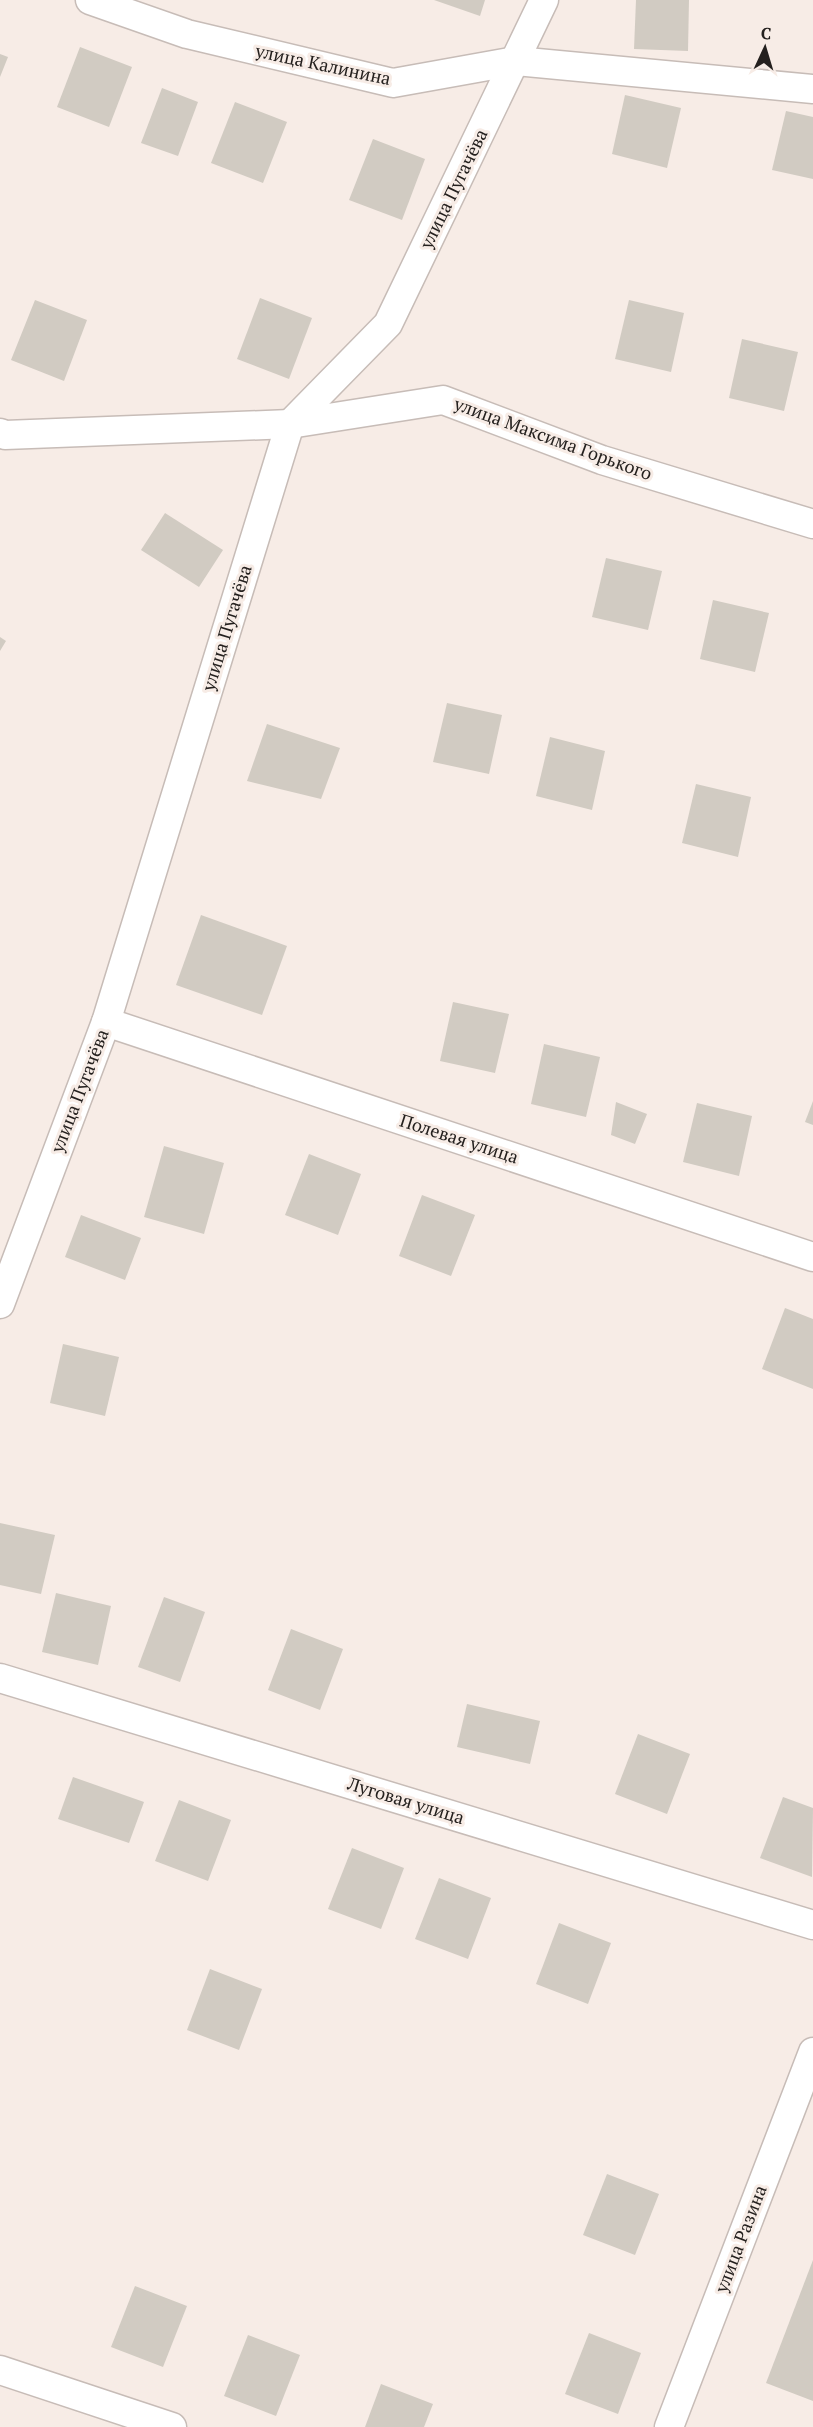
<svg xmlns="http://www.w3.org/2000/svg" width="813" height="2427" font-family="'PT Serif',serif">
  <rect width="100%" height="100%" fill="#f7ece6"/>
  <g fill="#d1cbc2">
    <polygon points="434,0 485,0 480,16"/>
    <polygon points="636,0 689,0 688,51 634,49"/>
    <polygon points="80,47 132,67 109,127 57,107"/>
    <polygon points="0,54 8,57 0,77"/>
    <polygon points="162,88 198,102 178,156 141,143"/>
    <polygon points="625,95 681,108 667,168 612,154"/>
    <polygon points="235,102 287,122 263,183 211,163"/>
    <polygon points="786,111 813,117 813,179 772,170"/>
    <polygon points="373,139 425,159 402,220 349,200"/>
    <polygon points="260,298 312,318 289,379 237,359"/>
    <polygon points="35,300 87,320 64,381 11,360"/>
    <polygon points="629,300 684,313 671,372 615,359"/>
    <polygon points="742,339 798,352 784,411 729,398"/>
    <polygon points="165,513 223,550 199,587 141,550"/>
    <polygon points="606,558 662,571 648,630 592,617"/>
    <polygon points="713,600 769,613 755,672 700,659"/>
    <polygon points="0,637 6,641 0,651"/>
    <polygon points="447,703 502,715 489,774 433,762"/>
    <polygon points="267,724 340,748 321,799 247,781"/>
    <polygon points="550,737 605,751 592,810 536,796"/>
    <polygon points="696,784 751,797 738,857 682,843"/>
    <polygon points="201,915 287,946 262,1015 176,985"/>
    <polygon points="453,1002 509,1014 495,1073 440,1061"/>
    <polygon points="544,1044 600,1057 586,1117 531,1104"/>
    <polygon points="813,1101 813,1125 805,1122"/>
    <polygon points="616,1102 647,1114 635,1144 611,1135"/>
    <polygon points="697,1103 752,1116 739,1176 683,1162"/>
    <polygon points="164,1146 224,1163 204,1234 144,1217"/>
    <polygon points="309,1154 361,1174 338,1235 285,1215"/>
    <polygon points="422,1195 475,1215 451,1276 399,1256"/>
    <polygon points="81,1215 141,1238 125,1280 65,1257"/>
    <polygon points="785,1308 813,1319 813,1389 762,1369"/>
    <polygon points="63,1344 119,1357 105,1416 50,1403"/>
    <polygon points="0,1523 55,1535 41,1594 0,1585"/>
    <polygon points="56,1593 111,1606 98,1665 42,1652"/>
    <polygon points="164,1597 205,1612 180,1682 138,1667"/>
    <polygon points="291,1629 343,1649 320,1710 268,1690"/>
    <polygon points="467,1704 540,1721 530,1764 457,1747"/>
    <polygon points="638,1734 690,1754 667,1814 615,1794"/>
    <polygon points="73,1777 144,1802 129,1843 58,1819"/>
    <polygon points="783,1797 813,1808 812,1877 760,1858"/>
    <polygon points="179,1800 231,1820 208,1881 155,1861"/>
    <polygon points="352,1848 404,1868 381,1929 328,1909"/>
    <polygon points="439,1878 491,1898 468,1959 415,1939"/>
    <polygon points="559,1923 611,1943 588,2004 536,1984"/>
    <polygon points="210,1969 262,1989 239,2050 187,2030"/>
    <polygon points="607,2174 659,2194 635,2255 583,2235"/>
    <polygon points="813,2260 813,2401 766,2383"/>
    <polygon points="135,2286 187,2306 163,2367 111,2347"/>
    <polygon points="589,2333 641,2353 618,2414 565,2394"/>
    <polygon points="248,2335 300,2355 276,2416 224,2396"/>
    <polygon points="381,2384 433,2404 424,2427 365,2427"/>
  </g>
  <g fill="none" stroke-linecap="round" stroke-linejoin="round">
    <defs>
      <g id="street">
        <polyline points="90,0 187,34 393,83 516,61 813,89"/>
        <polyline points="0,433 5,435 290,424 443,400 602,460 813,524"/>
        <polyline points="106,1022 813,1257"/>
        <polyline points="0,1304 106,1022 290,424 388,324 544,0"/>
        <polyline points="0,1678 813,1925"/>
        <polyline points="0,2370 172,2427"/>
        <polyline points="669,2427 813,2052"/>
      </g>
    </defs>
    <use href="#street" stroke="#c7bcb7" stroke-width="31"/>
    <use href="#street" stroke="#fff" stroke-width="28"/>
  </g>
  <g text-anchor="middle" stroke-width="6" stroke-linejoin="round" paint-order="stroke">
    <g font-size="18" fill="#24201e" stroke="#f7ece6">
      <text transform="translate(323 65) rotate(12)" y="6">улица Калинина</text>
      <text transform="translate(454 189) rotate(-64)" y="6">улица Пугачёва</text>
      <text transform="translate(553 439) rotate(20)" y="6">улица Максима Горького</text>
      <text transform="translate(227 628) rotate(-73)" y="6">улица Пугачёва</text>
      <text transform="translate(80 1091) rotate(-69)" y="6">улица Пугачёва</text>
      <text transform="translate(459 1139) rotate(18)" y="6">Полевая улица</text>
      <text transform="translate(406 1801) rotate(17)" y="6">Луговая улица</text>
      <text transform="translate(741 2239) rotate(-69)" y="6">улица Разина</text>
    </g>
  </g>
  <g transform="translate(765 48) rotate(4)" stroke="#f7ece6" stroke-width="4.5" paint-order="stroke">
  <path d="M0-4.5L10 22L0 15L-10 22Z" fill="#24201e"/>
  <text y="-9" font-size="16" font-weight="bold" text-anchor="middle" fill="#24201e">С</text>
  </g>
</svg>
